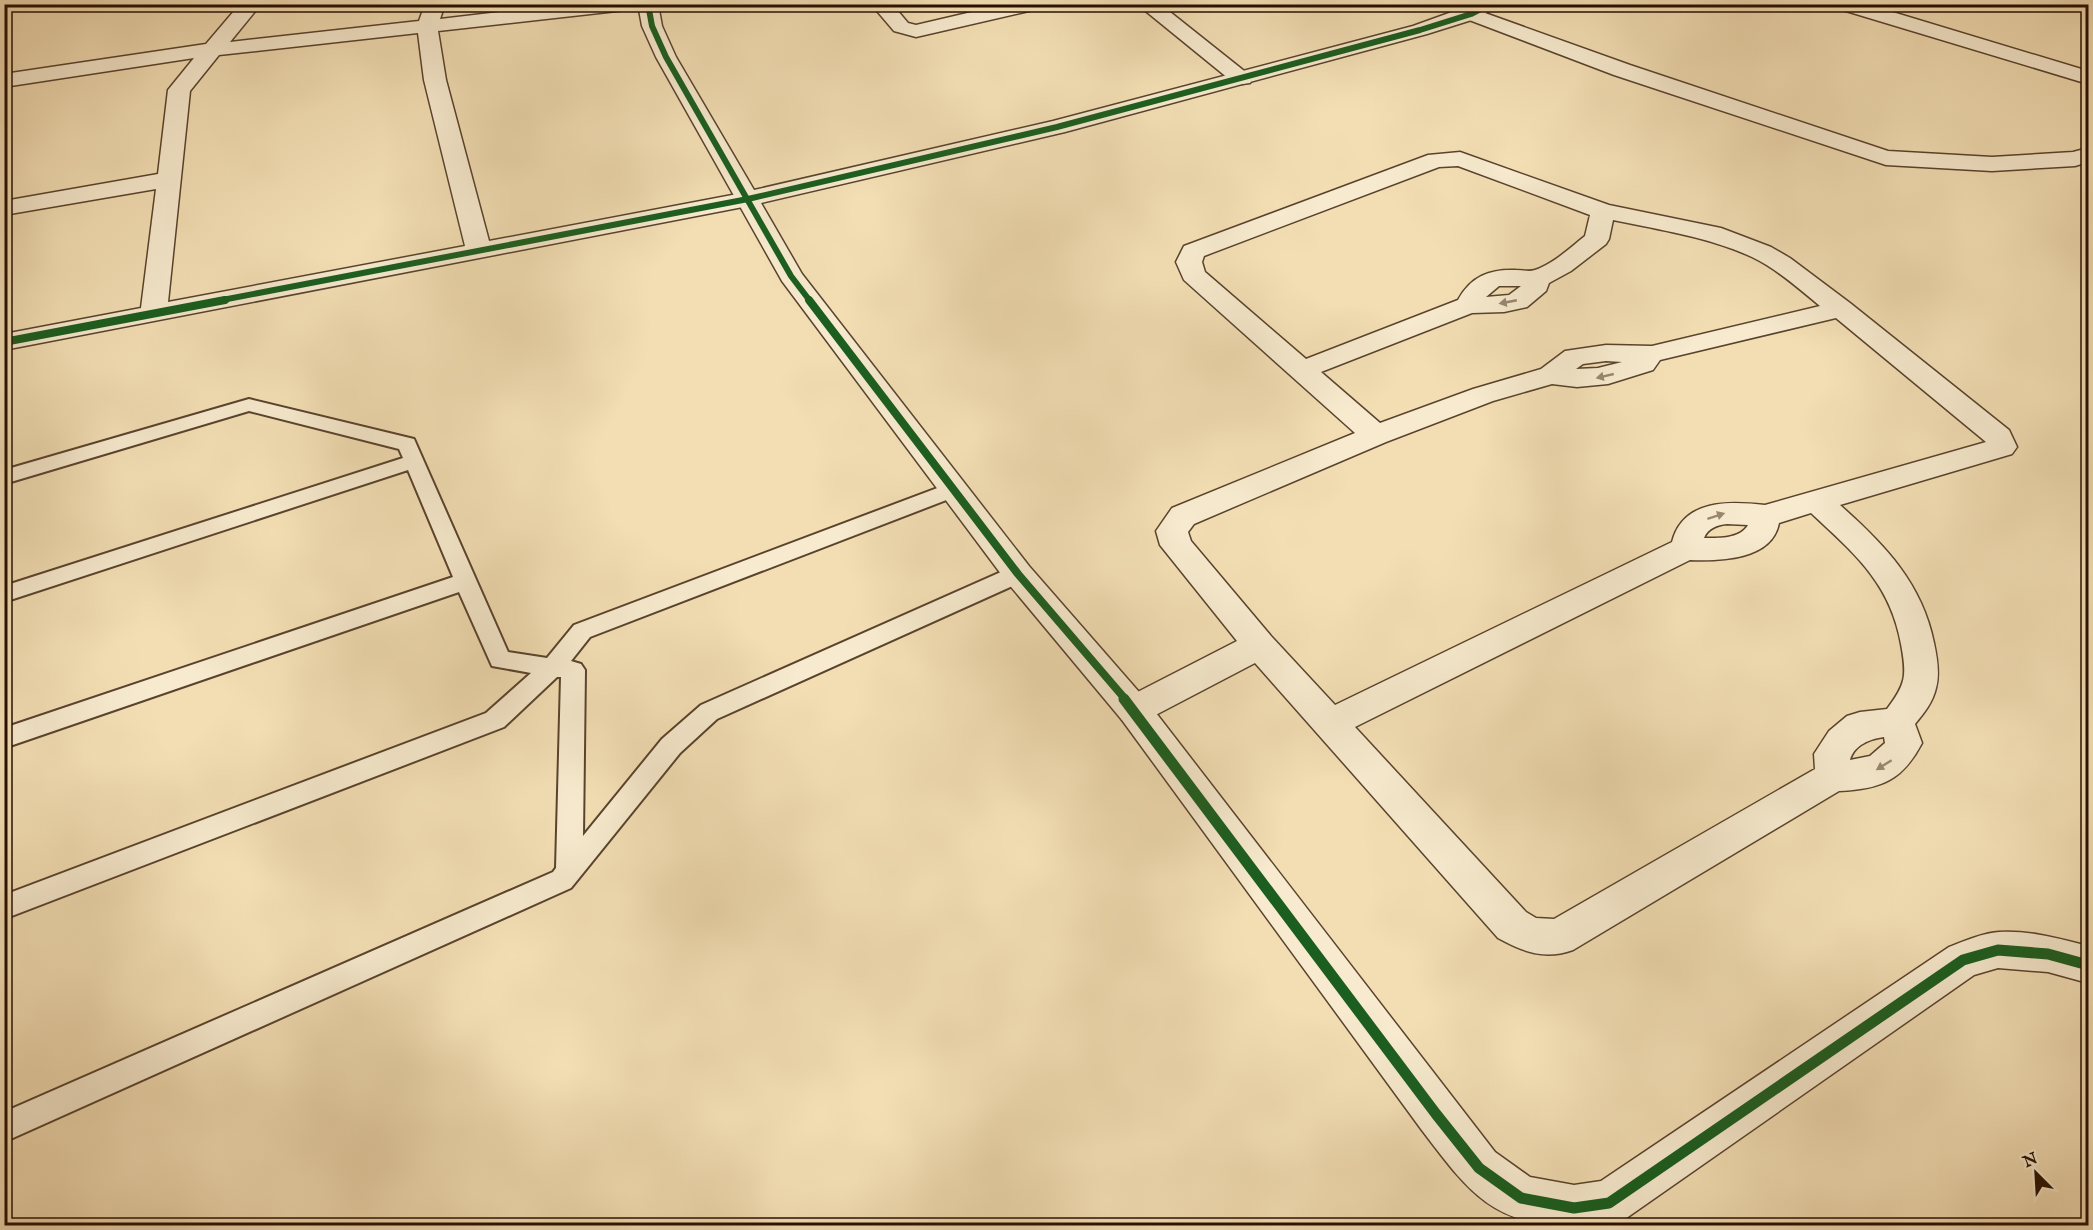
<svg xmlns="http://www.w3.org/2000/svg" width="2093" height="1230" font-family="'IM FELL English',serif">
  <rect width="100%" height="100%" fill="#f3deb4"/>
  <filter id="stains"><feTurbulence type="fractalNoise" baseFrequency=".00333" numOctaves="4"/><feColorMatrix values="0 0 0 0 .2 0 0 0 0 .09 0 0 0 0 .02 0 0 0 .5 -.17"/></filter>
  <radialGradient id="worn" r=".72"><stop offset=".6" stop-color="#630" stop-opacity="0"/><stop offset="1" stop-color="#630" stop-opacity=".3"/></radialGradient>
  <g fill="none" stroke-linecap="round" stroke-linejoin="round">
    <defs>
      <polygon id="service" points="249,399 414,439 508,652 547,658 574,625 948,484 955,482 962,484 965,489 962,494 590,637 571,661 581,664 585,670 583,836 662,739 701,705 1010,568 1018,566 1026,568 1029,574 1026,580 717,719 680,753 571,888 4,1142 4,1112 553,872 556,868 561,677 557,677 504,727 4,919 4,895 486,713 531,673 492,666 459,592 4,748 4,728 453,577 408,470 4,602 4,586 403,458 399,449 249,411 4,484 4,470"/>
      <g id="minor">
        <path d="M240 4H261L230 42 419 21 425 4H445L440 19 568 4H636L633 8 626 10 438 31 446 80 489 241 748 192 756 194 760 199 756 204 748 206 4 350V334L141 308 156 189 4 215V201L158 174 168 90 194 58 4 87V74L206 44ZM418 33 424 80 465 246 168 302 190 91 219 55Z"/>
        <polygon points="871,4 892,4 908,23 916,25 1006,4 1045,4 1042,8 916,37 894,31"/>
        <polygon points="1137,4 1160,4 1253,78 1250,83 1242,84 1234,83"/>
        <polygon points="1833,4 1866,4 2088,71 2088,84 1836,8"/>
        <polygon points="1471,8 1630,65 1888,151 1992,157 2073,152 2088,148 2088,162 2075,166 1992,171 1886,165 1614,75 1464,18 1461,14 1464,10"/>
        <path d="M1460 152 1609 205 1721 228 1771 247 1790 258 1850 303 2009 430 2017 447 2012 454 1840 505C1884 544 1922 583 1934 643 1937 657 1940 674 1936 688 1933 702 1924 713 1915 724L1922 743C1902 781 1881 789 1839 791L1573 950C1545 960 1523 952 1498 938L1255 663 1146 720 1134 724 1122 720 1116 710 1122 700 1237 641 1160 545 1156 531 1172 508 1355 433 1184 280 1176 262 1184 246 1428 155ZM1458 166 1590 215 1585 236C1570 248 1553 264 1535 270 1529 272 1523 270 1516 270 1490 269 1471 276 1458 300L1306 359 1205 272 1202 262 1204 256 1439 167ZM1613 220C1660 230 1709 237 1752 257 1777 269 1799 289 1820 306L1652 346 1606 345 1565 351 1541 369 1473 389 1380 423 1321 372 1472 313 1504 312 1527 307 1546 291 1549 283 1571 271 1606 244 1609 239ZM1499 286H1521L1509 295 1486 297ZM1836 318 1986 442 1765 505C1729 501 1683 499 1672 542L1335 705 1271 636 1191 541 1188 532 1194 524 1386 442 1493 401 1552 384 1577 387 1608 384 1653 370 1660 360ZM1606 361 1622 362 1598 368 1576 369 1583 364ZM1811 513C1855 554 1890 583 1901 644 1907 676 1906 684 1887 709L1860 712 1847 716 1829 731 1814 754 1815 769 1554 919 1536 918 1526 912 1355 727 1690 560C1721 561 1772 560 1779 523ZM1727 524 1748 525C1740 539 1719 538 1704 538 1708 528 1717 525 1727 524ZM1884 737 1885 743 1870 756 1850 760C1854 745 1870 739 1884 737Z"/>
      </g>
      <path id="tertiary" d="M638 4H658L662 26 676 57 754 190 1053 121 1413 26 1474 4H1500L1478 18 1427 34 1065 132 761 203 802 274 1029 566 1146 700 1495 1152 1530 1177 1574 1185 1601 1181 1949 947C1964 941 1983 933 1999 932 2029 930 2060 939 2088 946V983L2048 972 1998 968 1974 975 1625 1219C1607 1227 1591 1226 1571 1226 1491 1226 1466 1188 1421 1129L1122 720 1007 582 782 281 656 57 642 26Z"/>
    </defs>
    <use href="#service" stroke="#59432d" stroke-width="4"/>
    <use href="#minor" stroke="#59432d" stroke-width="3"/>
    <use href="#tertiary" stroke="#59432d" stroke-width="3"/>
    <use href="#service" fill="#f7eace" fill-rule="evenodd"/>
    <use href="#minor" fill="#f7eace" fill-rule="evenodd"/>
    <use href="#tertiary" fill="#f7eace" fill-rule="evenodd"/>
    <defs>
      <g id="cycleway-far2">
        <polyline points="648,4 652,26 666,57 791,276 810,301"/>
        <polyline points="217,301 748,199 1057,127 1420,30 1471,14 1490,4"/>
      </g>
      <g id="cycleway-far1">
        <polyline points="809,300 1018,574 1126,700"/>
        <polyline points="4,342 225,300"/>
      </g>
      <polyline id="cycleway" points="1124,699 1436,1114 1479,1168 1521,1198 1574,1208 1609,1203 1963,960 1998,950 2048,954 2088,965"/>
    </defs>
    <use href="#cycleway-far2" stroke="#f7eace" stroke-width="8"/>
    <use href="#cycleway-far1" stroke="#f7eace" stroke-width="12"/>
    <use href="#cycleway" stroke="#f7eace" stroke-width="15"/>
    <use href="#cycleway-far2" stroke="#1b5e20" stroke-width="6"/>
    <use href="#cycleway-far1" stroke="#1b5e20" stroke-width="8"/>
    <use href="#cycleway" stroke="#1b5e20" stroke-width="11"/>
  </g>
  <defs><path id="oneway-solid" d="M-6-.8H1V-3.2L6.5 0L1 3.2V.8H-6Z" transform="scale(1.5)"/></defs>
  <g fill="#998771">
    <use href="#oneway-solid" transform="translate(1508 302) rotate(169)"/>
    <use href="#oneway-solid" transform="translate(1605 376) rotate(167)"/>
    <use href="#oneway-solid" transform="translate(1716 516) rotate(-18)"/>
    <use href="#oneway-solid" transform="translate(1884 765) rotate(148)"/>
  </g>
  <rect width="2093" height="1230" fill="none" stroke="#f3deb4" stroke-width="24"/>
  <rect x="6" y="6" width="2081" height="1218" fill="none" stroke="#260f00" stroke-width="3"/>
  <rect x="12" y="12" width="2069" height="1206" fill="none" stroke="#260f00" stroke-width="1.5"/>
  <g transform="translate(2036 1173) rotate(336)" stroke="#f7eace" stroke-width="4.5" paint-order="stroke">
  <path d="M0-4.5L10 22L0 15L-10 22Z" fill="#260f00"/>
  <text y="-9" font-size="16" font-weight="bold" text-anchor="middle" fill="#260f00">N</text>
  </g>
  <rect width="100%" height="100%" filter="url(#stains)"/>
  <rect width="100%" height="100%" fill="url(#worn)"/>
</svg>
